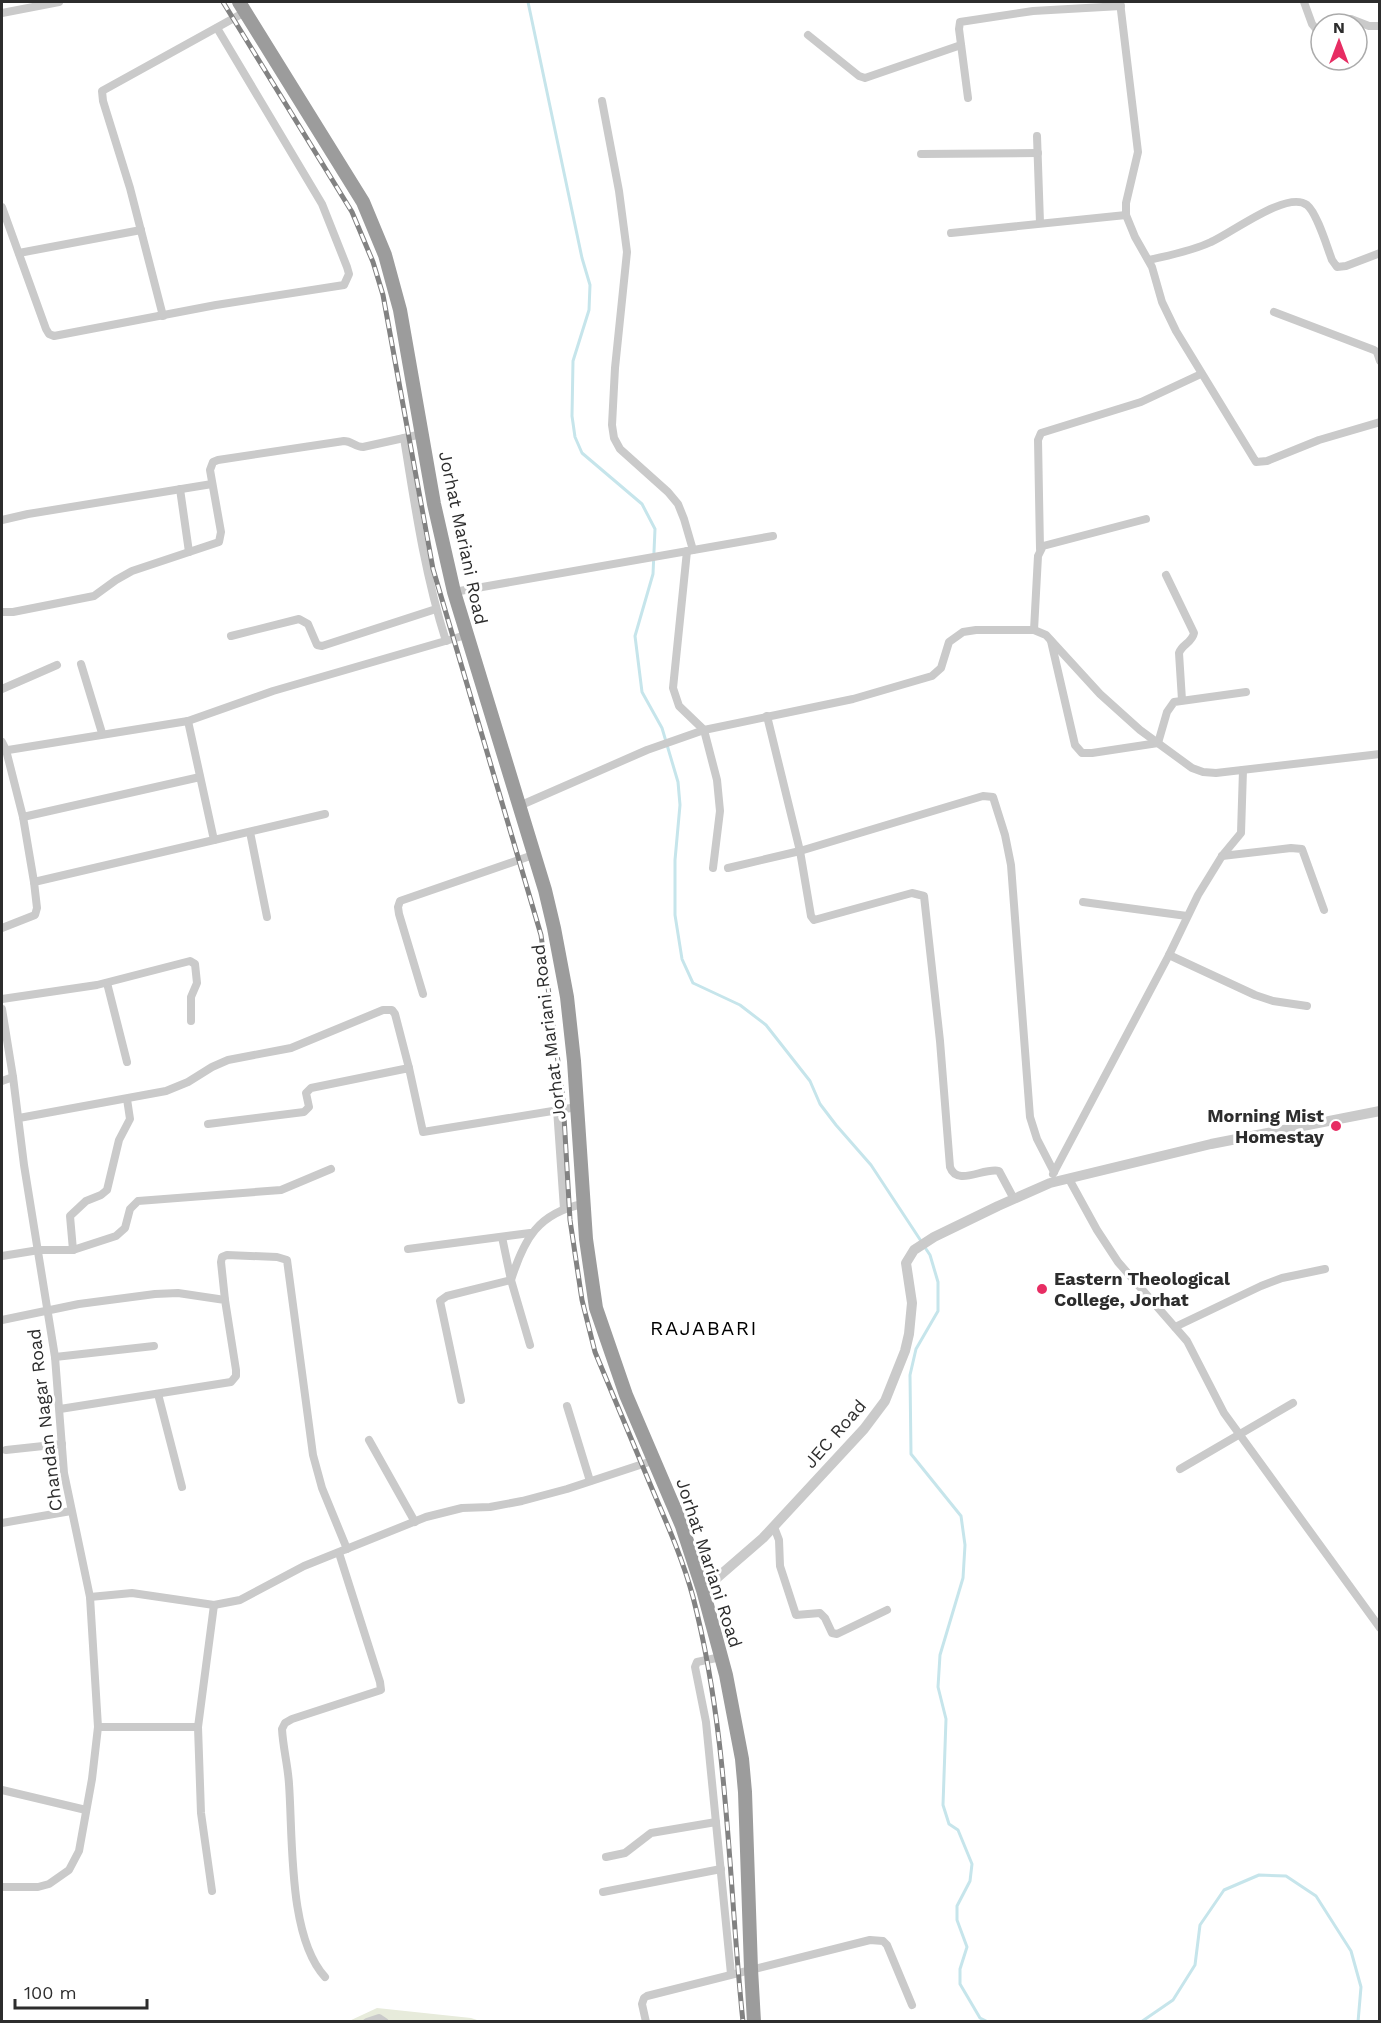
<svg xmlns="http://www.w3.org/2000/svg" width="1381" height="2023" font-family="'Work Sans',sans-serif">
  <rect width="100%" height="100%" fill="#fff"/>
  <polygon fill="#e7ebdb" points="377,2008 471,2018 480,2021 347,2022"/>
  <g fill="none" stroke-linecap="round" stroke-linejoin="round">
    <g stroke="#c6e5eb" stroke-width="3">
      <polyline points="528,2 582,258 590,285 589,310 573,361 572,416 575,437 582,453 642,504 655,529 653,574 635,636 642,692 662,728 678,782 680,805 675,860 675,915 682,959 693,983 740,1005 766,1025 810,1081 820,1104 836,1125 871,1165 921,1241"/>
      <polyline points="924,1246 930,1255 938,1282 938,1311 916,1349 910,1375 911,1454 961,1516 965,1545 963,1578 940,1655 938,1687 946,1719 943,1805 949,1824 958,1830 972,1864 970,1881 957,1906 957,1920 967,1947 960,1969 960,1984 980,2018 988,2022"/>
      <polyline points="1141,2022 1173,2000 1195,1965 1200,1925 1224,1890 1259,1875 1286,1876 1316,1896 1351,1951 1361,1987 1358,2022"/>
    </g>
    <g stroke="#cacaca" stroke-width="8">
      <polyline points="1120,2 1138,152 1126,203 1126,215 1135,237 1152,267 1162,302 1176,331 1256,462 1267,461 1319,440 1380,422"/>
      <polyline points="1304,2 1312,24 1317,30 1321,30"/>
      <polyline points="2,13 59,2"/>
      <polyline points="1338,24 1351,19 1369,26 1380,26"/>
      <polyline points="808,35 859,76 865,78 961,45"/>
      <polyline points="968,98 959,29 960,22 1033,11 1121,6"/>
      <polyline points="602,101 619,191 627,252 615,368 612,425 614,438 620,449 668,492 678,504 684,519 693,550"/>
      <polyline points="1037,136 1040,223"/>
      <polyline points="921,154 1038,153"/>
      <polyline points="2,207 46,329 49,334 54,336 216,305 344,285 349,274 347,267 322,204 217,28"/>
      <polyline points="951,233 1126,215"/>
      <polyline points="19,253 141,230"/>
      <path d="M1149 260C1170 255 1192 251 1211 242 1232 233 1287 190 1307 205 1317 213 1327 247 1332 260L1337 267 1346 266 1380 253"/>
      <polyline points="1274,312 1374,350 1377,352 1380,361"/>
      <polyline points="163,316 130,188 103,101 102,91 245,12"/>
      <path d="M404 438C415 507 425 575 446 641"/>
      <polyline points="180,489 189,552"/>
      <polyline points="2,520 28,514 212,484"/>
      <polyline points="1040,549 1038,440 1041,433 1141,402 1201,374"/>
      <polyline points="687,551 673,688 679,706 704,730 717,780 720,811 713,868"/>
      <path d="M1166 575 1194 633C1192 643 1182 644 1179 653L1182 700"/>
      <polyline points="454,592 773,536"/>
      <path d="M2 612H13L94 596 116 580 132 571 219 542 221 532 210 470 213 462 218 460 344 441C352 441 355 447 363 447L422 434"/>
      <polyline points="1034,630 1038,556 1043,546 1146,519"/>
      <polyline points="231,636 299,619 308,624 317,645 322,646 436,609"/>
      <polyline points="1051,641 1075,745 1082,753 1092,753 1158,743 1167,712 1174,702 1246,692"/>
      <polyline points="81,664 102,733"/>
      <polyline points="2,689 57,665"/>
      <path d="M767 716 800 851 811 916 814 920 912 893 924 896 940 1041 950 1167C957 1187 984 1167 999 1171L1014 1199"/>
      <polyline points="2,742 6,750 23,817 34,882"/>
      <polyline points="2,751 188,721 273,691 466,635"/>
      <polyline points="519,806 647,750 704,730 853,699 932,676 941,668 949,642 963,632 976,630 1034,630 1046,635 1100,694 1140,730 1192,768 1203,772 1216,773 1380,754"/>
      <polyline points="23,817 200,777"/>
      <polyline points="250,832 267,917"/>
      <polyline points="214,840 325,814"/>
      <polyline points="1222,856 1291,848 1302,849 1324,910"/>
      <polyline points="728,868 800,851 983,796 993,797 1005,835 1011,865 1030,1117 1037,1139 1054,1172"/>
      <polyline points="1083,902 1187,916"/>
      <polyline points="2,928 35,915 37,908 34,882 214,840 188,721"/>
      <polyline points="1169,955 1255,995 1273,1001 1307,1006"/>
      <polyline points="107,983 127,1062"/>
      <polyline points="423,994 399,914 398,907 400,901 533,855"/>
      <polyline points="2,999 97,985 190,961 195,964 197,983 191,997 191,1021"/>
      <polyline points="2,1009 13,1077 24,1165 55,1357 64,1473 90,1597 132,1593 214,1605 240,1600 304,1566 426,1517 462,1508 490,1507 522,1501 567,1489 655,1460"/>
      <polyline points="2,1081 13,1077"/>
      <polyline points="557,1109 564,1209"/>
      <polyline points="19,1118 166,1091 188,1082 212,1067 228,1060 291,1048 383,1010 392,1010 395,1014 409,1068"/>
      <polyline points="208,1124 304,1112 309,1107 306,1093 311,1088 409,1068 423,1132 577,1107"/>
      <polyline points="1053,1174 1169,955 1198,895 1222,856 1241,833 1243,770"/>
      <polyline points="1069,1179 1097,1230 1118,1262 1187,1341 1224,1413 1380,1628"/>
      <polyline points="502,1237 511,1280 530,1345"/>
      <polyline points="408,1249 530,1233"/>
      <polyline points="73,1250 70,1216 86,1201 101,1195 107,1190 119,1140 130,1119 127,1099"/>
      <polyline points="2,1256 39,1250 73,1250 116,1236 125,1228 130,1209 138,1201 281,1190 331,1169"/>
      <polyline points="225,1300 221,1262 222,1257 227,1255 277,1257 287,1260 313,1455 322,1488 347,1549"/>
      <polyline points="2,1320 79,1304 155,1294 178,1293 225,1300 236,1370 236,1376 231,1382 60,1409"/>
      <polyline points="1175,1327 1261,1286 1282,1278 1325,1269"/>
      <polyline points="55,1357 154,1346"/>
      <polyline points="158,1394 182,1487"/>
      <path d="M461 1400 440 1301 447 1296 511 1280C524 1239 538 1213 583 1204"/>
      <polyline points="567,1406 590,1481"/>
      <polyline points="369,1440 415,1522"/>
      <polyline points="6,1450 62,1444"/>
      <polyline points="1180,1469 1293,1403"/>
      <polyline points="2,1523 71,1511"/>
      <polyline points="774,1527 779,1540 780,1566 796,1615 820,1613 825,1618 832,1633 837,1634 887,1610"/>
      <polyline points="721,1657 697,1662 695,1667 706,1722 731,1974"/>
      <polyline points="98,1727 198,1727"/>
      <polyline points="2,1790 86,1810"/>
      <polyline points="606,1857 625,1853 651,1833 716,1822"/>
      <polyline points="2,1887 38,1887 49,1884 69,1870 79,1851 92,1779 98,1727 90,1597"/>
      <polyline points="212,1891 201,1813 198,1727 214,1605"/>
      <polyline points="603,1892 721,1869"/>
      <path d="M325 1977C288 1937 293 1838 289 1784 288 1766 283 1748 282 1729L285 1723 292 1719 381 1690 380 1682 339 1553"/>
      <polyline points="367,2022 379,2018 385,2022"/>
      <polyline points="646,2022 642,2004 644,1998 647,1996 870,1940 883,1941 887,1945 912,2005"/>
    </g>
    <polyline stroke="#cacaca" stroke-width="10" points="703,1590 763,1538 864,1429 885,1401 905,1351 909,1334 912,1303 906,1263 914,1250 934,1237 998,1206 1050,1183 1211,1144 1380,1111"/>
    <polyline stroke="#9c9c9c" stroke-width="14" points="239,2 363,202 385,255 400,310 434,504 454,592 545,890 554,928 567,997 574,1061 586,1239 596,1308 626,1395 682,1526 703,1590 726,1675 742,1759 745,1792 751,1969 754,2022"/>
    <defs>
      <path id="rail" d="M223 2 352 212 373 262 383 295 433 569 541 935 563 1099 570 1220 582 1300 595 1352C614 1398 634 1445 653 1491 668 1526 683 1560 693 1597 729 1736 728 1880 743 2022"/>
    </defs>
    <use href="#rail" stroke="#828282" stroke-width="5"/>
    <use href="#rail" stroke="#fff" stroke-width="3" stroke-dasharray="9" stroke-linecap="butt"/>
  </g>
  <g fill="#e72d63" stroke="#fff" stroke-width="2">
    <circle cx="1336" cy="1126" r="6"/>
    <circle cx="1042" cy="1289" r="6"/>
  </g>
  <g text-anchor="middle" stroke-width="6" stroke-linejoin="round" paint-order="stroke">
    <g font-size="18" fill="#2d2d2d" stroke="#fff">
      <text transform="translate(463 538) rotate(78)" y="6">Jorhat Mariani Road</text>
      <text transform="translate(549 1032) rotate(-97)" y="6">Jorhat Mariani Road</text>
      <text transform="translate(45 1420) rotate(-97)" y="6">Chandan Nagar Road</text>
      <text transform="translate(835 1434) rotate(-49)" y="6">JEC Road</text>
      <text transform="translate(709 1563) rotate(72)" y="6">Jorhat Mariani Road</text>
    </g>
    <g font-size="18" font-weight="bold" fill="#2d2d2d" stroke="#fff" text-anchor="end">
      <text x="1324" y="1122">Morning Mist<tspan x="1324" dy="21">Homestay</tspan></text>
      <text x="1054" y="1285" text-anchor="start">Eastern Theological<tspan x="1054" dy="21">College, Jorhat</tspan></text>
    </g>
    <g font-size="20" letter-spacing="1.5" fill="#000" stroke="#fff">
      <text x="704" y="1335">RAJABARI</text>
    </g>
  </g>
  <rect width="1381" height="2023" fill="none" stroke="#2d2d2d" stroke-width="6"/>
  <g transform="translate(1339 42)"><circle r="28" fill="#ffffff" stroke="#ababab" stroke-width="1.5"/>
  <path d="M0-4.5L10 22L0 15L-10 22Z" fill="#e72d63"/>
  <text y="-9" font-size="16" font-weight="bold" text-anchor="middle" fill="#2d2d2d">N</text>
  </g>
  <path d="M15 1999v9h132v-9" fill="none" stroke="#2d2d2d" stroke-width="3"/>
  <text x="24" y="1999" font-size="18" fill="#2d2d2d" stroke="#ffffff" stroke-width="4.5" paint-order="stroke">100 m</text>
</svg>
